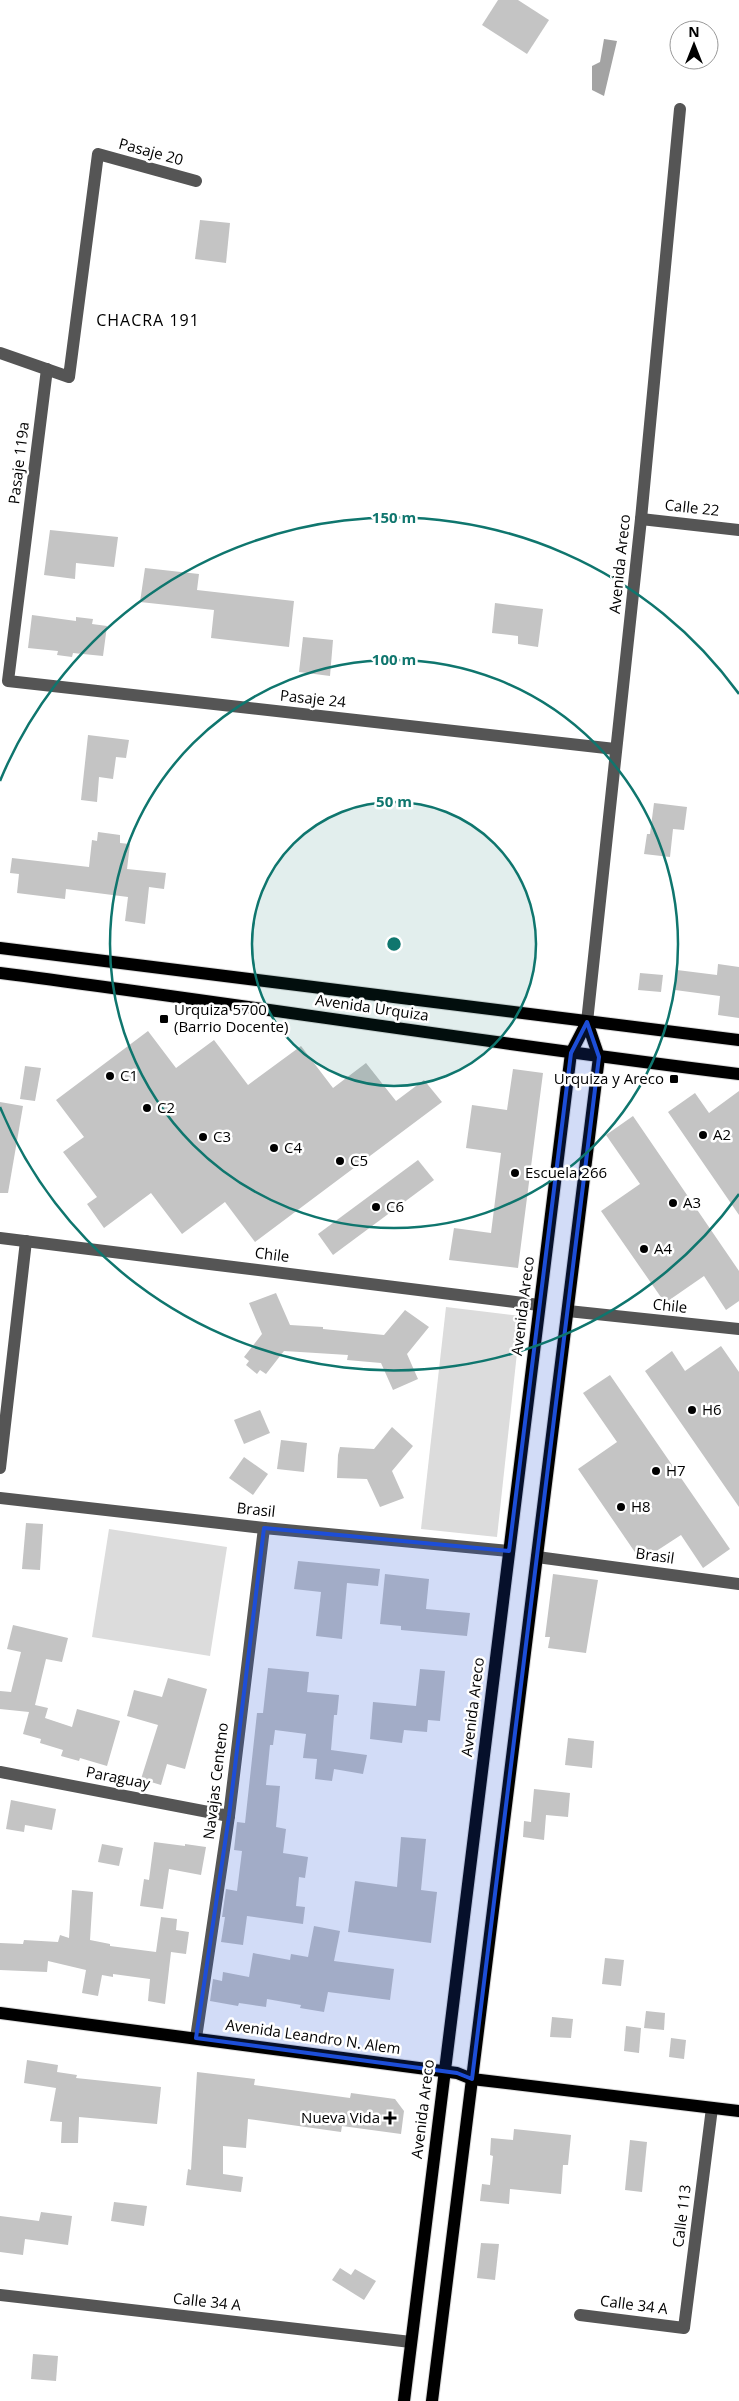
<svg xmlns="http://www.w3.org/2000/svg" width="739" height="2401" font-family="'Open Sans',sans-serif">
  <rect width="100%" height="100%" fill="#fff"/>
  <g fill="#dcdcdc">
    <polygon points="446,1307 521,1316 497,1537 421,1529"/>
    <polygon points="109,1529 227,1547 210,1656 92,1637"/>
  </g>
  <polygon fill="#a3a3a3" points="604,39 617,41 604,96 592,90 592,66 600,62"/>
  <g fill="#c4c4c4">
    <polygon points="498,0 518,0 549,20 527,54 482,25"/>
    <polygon points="200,220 230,223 226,263 195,259"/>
    <polygon points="50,530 118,537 114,567 76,563 75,579 44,575"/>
    <polygon points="145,568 199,574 197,590 294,601 289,647 211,638 214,610 140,602"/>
    <polygon points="495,603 543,609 538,647 518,644 518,636 492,633"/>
    <polygon points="32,615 76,621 76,617 93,619 92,624 107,626 103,656 73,653 72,657 57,655 58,651 28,648"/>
    <polygon points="303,637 333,640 330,676 299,672"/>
    <polygon points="88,735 129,740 126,758 116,757 113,779 99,777 97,802 81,800"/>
    <polygon points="654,803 687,807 684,830 673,829 670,857 644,854 647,834 650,834"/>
    <polygon points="98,832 120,835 120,843 130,844 127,869 166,873 164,889 149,887 145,924 125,921 128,897 66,889 65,899 17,893 19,874 10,873 12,858 89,867 92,840 97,841"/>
    <polygon points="718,964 739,967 739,1018 718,1015 720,996 675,990 677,970 717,975"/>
    <polygon points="640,973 663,975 661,992 638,990"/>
    <polygon points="148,1031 176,1068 214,1040 248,1085 301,1046 333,1088 366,1063 396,1101 424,1080 442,1102 255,1242 225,1202 182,1234 151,1193 104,1228 87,1204 97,1197 63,1152 84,1137 56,1100"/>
    <polygon points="25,1066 41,1068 35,1101 20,1099"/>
    <polygon points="513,1069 543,1073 518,1268 449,1260 454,1228 491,1233 501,1153 466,1148 472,1105 507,1110"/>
    <polygon points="739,1091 739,1215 668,1112 695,1093 709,1113"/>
    <polygon points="0,1102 23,1106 8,1193 0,1193"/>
    <polygon points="633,1116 739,1271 739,1301 726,1310 704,1276 665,1303 601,1211 640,1184 606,1135"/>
    <polygon points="418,1160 434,1180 333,1255 318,1234"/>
    <polygon points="276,1293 290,1325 323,1327 323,1329 384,1335 405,1310 429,1327 407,1354 418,1379 393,1390 381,1363 347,1360 348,1355 284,1351 266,1374 260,1370 257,1374 246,1365 249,1361 244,1357 262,1334 249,1303"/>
    <polygon points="721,1346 739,1372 739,1507 645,1371 672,1351 685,1371"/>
    <polygon points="610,1375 730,1549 703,1568 681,1535 641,1561 578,1469 617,1442 583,1393"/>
    <polygon points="260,1410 270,1433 244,1444 234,1420"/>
    <polygon points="392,1427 413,1446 392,1471 404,1498 380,1507 367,1479 337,1478 338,1455 340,1447 374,1449"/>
    <polygon points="281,1440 307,1443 304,1472 277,1469"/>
    <polygon points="244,1457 268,1474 253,1495 229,1478"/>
    <polygon points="26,1523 43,1524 40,1570 22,1569"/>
    <polygon points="298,1561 380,1569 378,1586 347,1583 342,1639 316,1636 321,1592 294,1589"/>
    <polygon points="385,1574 429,1579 426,1609 470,1613 467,1636 401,1630 401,1626 380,1624"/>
    <polygon points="553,1574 598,1580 586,1653 548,1648 550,1637 545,1637"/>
    <polygon points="13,1625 68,1638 62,1662 46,1659 35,1705 48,1708 45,1718 72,1727 77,1709 120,1721 107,1766 80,1758 79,1761 61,1756 63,1750 40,1743 41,1739 23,1734 29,1712 0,1709 0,1691 11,1692 21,1652 7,1649"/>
    <polygon points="268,1668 309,1672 307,1692 339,1695 337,1715 334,1715 331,1750 367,1755 363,1774 334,1769 332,1781 315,1779 317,1759 303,1758 306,1734 275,1730 273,1745 270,1745 266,1785 280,1786 276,1827 286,1829 283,1853 308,1857 305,1878 299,1877 296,1906 305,1907 303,1924 247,1916 243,1945 221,1942 225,1917 222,1917 226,1889 237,1891 242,1851 234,1850 237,1822 245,1823 257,1713 263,1713"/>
    <polygon points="420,1669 445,1671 440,1721 428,1720 427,1732 404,1730 402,1743 370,1739 373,1702 416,1706"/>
    <polygon points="168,1678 207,1689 185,1769 167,1764 161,1785 141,1779 158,1725 127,1716 134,1690 162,1697"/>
    <polygon points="568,1738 594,1741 592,1768 565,1765"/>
    <polygon points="534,1789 570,1793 568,1817 546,1815 544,1840 523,1837 524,1821 531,1822"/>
    <polygon points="11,1800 56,1809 52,1830 25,1825 24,1832 6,1829"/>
    <polygon points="401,1837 426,1839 421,1890 437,1892 431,1943 348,1932 355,1881 397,1887"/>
    <polygon points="154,1842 185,1846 185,1844 206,1847 201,1875 169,1869 163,1909 140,1906 144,1879 149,1880"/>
    <polygon points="102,1844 123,1848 119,1866 98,1862"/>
    <polygon points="72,1890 93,1892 90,1940 110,1944 110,1946 156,1952 161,1917 177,1919 176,1930 189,1932 186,1954 171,1952 165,2004 148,2001 150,1979 113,1974 113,1977 102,1975 98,1996 82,1993 86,1970 48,1961 47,1972 0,1970 0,1943 23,1944 24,1940 58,1942 60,1935 69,1938"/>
    <polygon points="314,1926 340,1931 334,1961 394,1969 390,2000 328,1992 324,2012 300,2008 301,2005 267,1999 266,2007 239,2003 238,2006 210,2001 213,1979 222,1981 223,1972 249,1977 253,1953 290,1960 291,1954 308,1957"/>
    <polygon points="605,1958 624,1960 621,1986 602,1984"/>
    <polygon points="646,2011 665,2013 664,2030 644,2028"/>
    <polygon points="552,2017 573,2019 571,2038 550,2037"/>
    <polygon points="626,2026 641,2028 639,2053 624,2051"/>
    <polygon points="671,2038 686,2040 684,2059 669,2057"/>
    <polygon points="27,2060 58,2065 57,2072 77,2075 76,2078 161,2087 157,2124 79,2117 78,2143 61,2143 62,2122 50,2121 56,2088 24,2083"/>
    <polygon points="197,2072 255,2079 254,2085 350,2098 351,2093 395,2099 404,2111 401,2134 342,2126 341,2132 248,2119 246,2148 223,2146 223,2174 243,2177 241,2192 186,2185 188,2169 191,2170"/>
    <polygon points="514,2129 571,2135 568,2165 563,2165 561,2194 510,2189 509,2204 480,2201 482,2184 490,2185 493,2156 490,2155 491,2138 513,2140"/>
    <polygon points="630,2140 647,2142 642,2192 625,2190"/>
    <polygon points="114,2202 147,2206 144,2226 111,2221"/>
    <polygon points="41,2212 72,2216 68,2245 25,2239 23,2255 0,2252 0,2216 39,2221"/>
    <polygon points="481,2243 499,2244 495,2280 477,2278"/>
    <polygon points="340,2268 351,2275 355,2269 376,2281 364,2300 332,2280"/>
    <polygon points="33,2354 58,2356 56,2381 31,2379"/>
  </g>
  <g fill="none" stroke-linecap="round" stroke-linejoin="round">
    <defs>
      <g id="major">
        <polyline points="0,948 739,1040"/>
        <path d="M0 973C247 1005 492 1044 739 1074"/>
        <polyline points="0,2013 457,2073 472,2079 739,2111"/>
        <polyline points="404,2401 571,1053 587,1022"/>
        <polyline points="432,2401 599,1057 587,1022"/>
      </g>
    </defs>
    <use href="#major" stroke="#dbdbdb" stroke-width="14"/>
    <g stroke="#555" stroke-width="12">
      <polyline points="0,353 69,377 98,154 196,181"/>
      <polyline points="47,369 8,681 615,749"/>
      <polyline points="641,519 739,530"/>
      <polyline points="587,1022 641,519 680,109"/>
      <polyline points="0,1238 539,1305"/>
      <polyline points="568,1311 739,1329"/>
      <polyline points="0,1468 26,1241"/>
      <polyline points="0,1498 264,1528 509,1551"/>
      <polyline points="537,1557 739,1584"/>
      <polyline points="0,1772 229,1816"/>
      <polyline points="196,2038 229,1816 264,1528"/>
      <polyline points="0,2295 411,2342"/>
      <polyline points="580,2315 684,2328 712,2108"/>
    </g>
    <use href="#major" stroke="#000" stroke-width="12"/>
  </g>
  <path fill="#1d4ed8" fill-opacity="0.2" stroke="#1d4ed8" stroke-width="4" stroke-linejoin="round" d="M587 1022 599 1057 472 2079 457 2073 196 2038 229 1816 264 1528 509 1551 571 1053Z"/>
  <circle cx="394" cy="944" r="142" fill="#0f766e" fill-opacity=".12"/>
  <g fill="none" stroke="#0f766e" stroke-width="2.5">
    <circle cx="394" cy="944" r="142"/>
    <circle cx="394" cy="944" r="284"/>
    <path d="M739 1194A426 426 0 0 1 0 1107M0 781A426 426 0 0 1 739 694"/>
  </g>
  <g fill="#000" stroke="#fff" stroke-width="2">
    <rect x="159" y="1014" width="10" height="10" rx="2.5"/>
    <circle cx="110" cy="1076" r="5"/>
    <rect x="669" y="1074" width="10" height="10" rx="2.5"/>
    <circle cx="147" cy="1108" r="5"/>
    <circle cx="703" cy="1135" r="5"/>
    <circle cx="203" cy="1137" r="5"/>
    <circle cx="274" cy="1148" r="5"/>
    <circle cx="340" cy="1161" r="5"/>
    <circle cx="515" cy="1173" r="5"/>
    <circle cx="673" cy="1203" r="5"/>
    <circle cx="376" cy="1207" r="5"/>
    <circle cx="644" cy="1249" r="5"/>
    <circle cx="692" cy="1410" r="5"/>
    <circle cx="656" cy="1471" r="5"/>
    <circle cx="621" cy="1507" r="5"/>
    <path d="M387.5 2110.5h5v5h5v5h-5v5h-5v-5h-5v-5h5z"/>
  </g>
  <g text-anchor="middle" stroke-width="5" stroke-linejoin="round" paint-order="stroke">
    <g font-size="15" fill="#000" stroke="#fff">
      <text transform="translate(151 152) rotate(15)" y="5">Pasaje 20</text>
      <text transform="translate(19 463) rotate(-83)" y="5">Pasaje 119a</text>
      <text transform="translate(692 508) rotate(6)" y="5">Calle 22</text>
      <text transform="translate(620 564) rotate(-84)" y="5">Avenida Areco</text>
      <text transform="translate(313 699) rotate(6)" y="5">Pasaje 24</text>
      <text transform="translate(372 1008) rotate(8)" y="5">Avenida Urquiza</text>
      <text transform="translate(272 1255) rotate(7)" y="5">Chile</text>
      <text transform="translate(523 1306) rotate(-83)" y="5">Avenida Areco</text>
      <text transform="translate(670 1306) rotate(6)" y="5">Chile</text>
      <text transform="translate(256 1510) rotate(6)" y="5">Brasil</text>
      <text transform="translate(655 1556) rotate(8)" y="5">Brasil</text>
      <text transform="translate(473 1707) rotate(-83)" y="5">Avenida Areco</text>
      <text transform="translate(118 1778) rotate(11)" y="5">Paraguay</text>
      <text transform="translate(216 1781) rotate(-83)" y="5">Navajas Centeno</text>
      <text transform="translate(313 2037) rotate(8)" y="5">Avenida Leandro N. Alem</text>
      <text transform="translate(423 2109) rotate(-83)" y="5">Avenida Areco</text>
      <text transform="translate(682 2216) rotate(-83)" y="5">Calle 113</text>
      <text transform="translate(207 2302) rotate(6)" y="5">Calle 34 A</text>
      <text transform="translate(634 2305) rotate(7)" y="5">Calle 34 A</text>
    </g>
    <g font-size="15" fill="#000" stroke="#fff" text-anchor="start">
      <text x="174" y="1015">Urquiza 5700<tspan x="174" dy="17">(Barrio Docente)</tspan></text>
      <text x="120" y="1081">C1</text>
      <text x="664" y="1084" text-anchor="end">Urquiza y Areco</text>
      <text x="157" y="1113">C2</text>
      <text x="713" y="1140">A2</text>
      <text x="213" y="1142">C3</text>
      <text x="284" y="1153">C4</text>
      <text x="350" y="1166">C5</text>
      <text x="525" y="1178">Escuela 266</text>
      <text x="683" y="1208">A3</text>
      <text x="386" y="1212">C6</text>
      <text x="654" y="1254">A4</text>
      <text x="702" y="1415">H6</text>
      <text x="666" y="1476">H7</text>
      <text x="631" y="1512">H8</text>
      <text x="380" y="2123" text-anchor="end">Nueva Vida</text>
    </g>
    <g font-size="16" letter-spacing="1" fill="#000" stroke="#fff">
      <text x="148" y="326">CHACRA 191</text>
    </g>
  </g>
  <circle cx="394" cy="944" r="8" fill="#0f766e" stroke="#fff" stroke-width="2.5"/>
  <g font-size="15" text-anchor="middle" font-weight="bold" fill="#0f766e" stroke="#fff" stroke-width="5" stroke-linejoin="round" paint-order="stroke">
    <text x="394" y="523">150 m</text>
    <text x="394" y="665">100 m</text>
    <text x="394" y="807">50 m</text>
  </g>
  <g transform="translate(694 45)"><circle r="24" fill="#ffffff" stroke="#999999"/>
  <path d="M0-4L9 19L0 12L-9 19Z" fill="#000000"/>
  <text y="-8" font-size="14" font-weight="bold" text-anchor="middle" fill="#000000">N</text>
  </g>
</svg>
